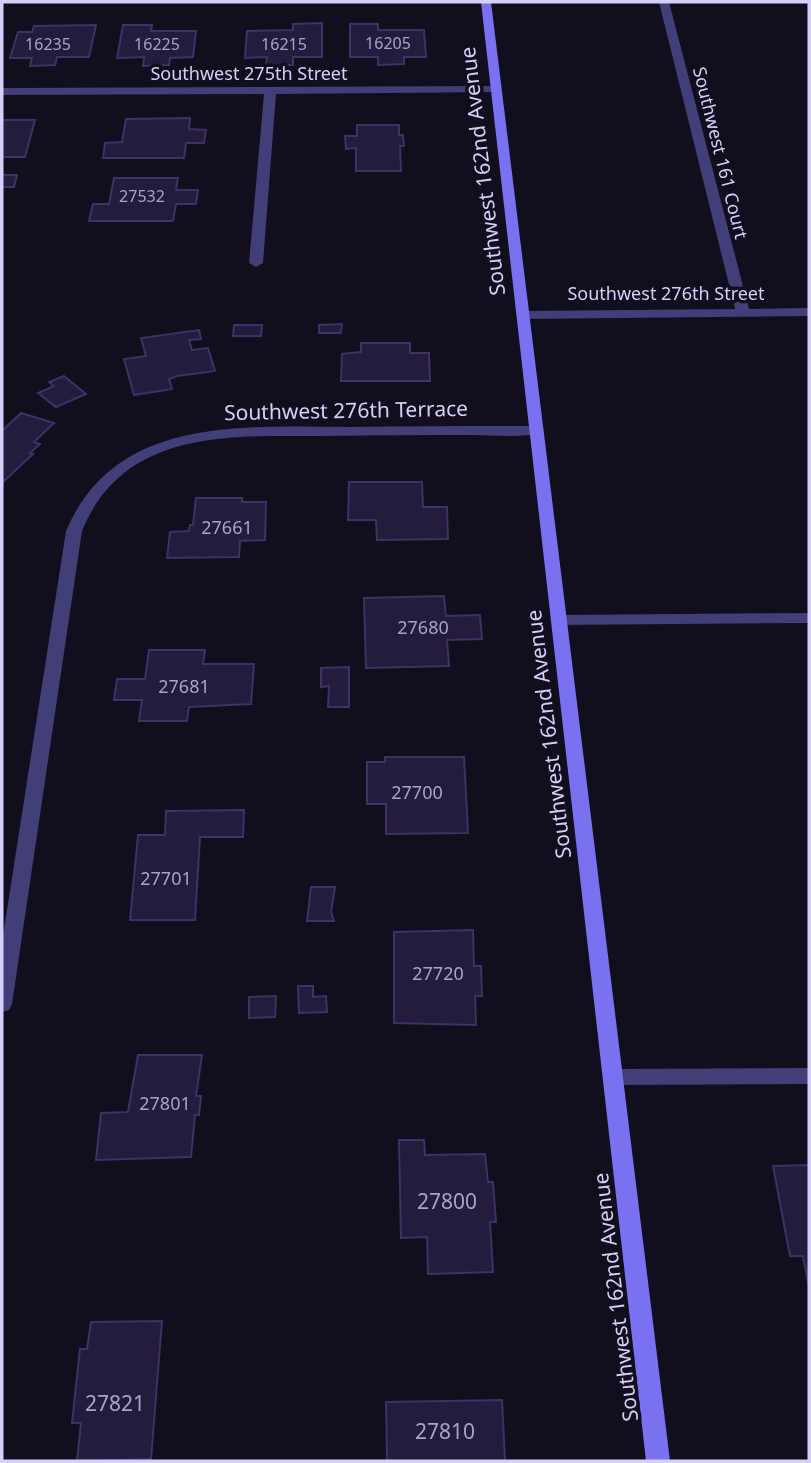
<svg xmlns="http://www.w3.org/2000/svg" width="811" height="1463" font-family="'Noto Sans',sans-serif">
  <rect width="100%" height="100%" fill="#110e1d"/>
  <g fill="#241c3c" stroke="#3d3165" stroke-width="2">
    <polygon points="322,23 322,57 293,57 293,65 266,65 267,57 245,58 247,31 293,30 293,24"/>
    <polygon points="350,24 378,24 378,30 424,30 426,57 404,57 404,64 378,65 378,57 350,57"/>
    <polygon points="96,25 89,57 57,57 55,65 30,66 32,58 10,58 18,32 32,32 34,26"/>
    <polygon points="123,25 152,25 151,31 196,31 193,57 170,58 169,65 143,66 144,57 117,58"/>
    <polygon points="190,118 189,129 206,130 204,143 186,143 184,158 103,158 105,143 122,142 126,119"/>
    <polygon points="2,120 35,120 25,157 2,157"/>
    <polygon points="357,125 399,125 399,135 403,135 404,146 400,146 401,171 356,171 356,148 346,149 345,136 357,136"/>
    <polygon points="2,175 17,175 14,187 2,187"/>
    <polygon points="114,178 178,178 176,190 198,190 196,204 176,204 173,221 89,221 93,204 109,204"/>
    <polygon points="342,324 341,333 319,333 319,325"/>
    <polygon points="234,325 262,325 261,336 233,336"/>
    <polygon points="199,330 201,339 189,340 192,350 208,348 215,371 177,376 169,379 172,389 134,395 124,359 146,356 141,338"/>
    <polygon points="361,343 410,343 410,353 429,353 430,381 341,381 342,354 361,352"/>
    <polygon points="64,376 86,394 56,407 38,393 54,386 49,382"/>
    <polygon points="21,413 54,423 34,442 40,444 30,453 33,454 2,483 2,431"/>
    <polygon points="349,482 422,482 423,507 447,507 448,539 377,540 376,520 348,520"/>
    <polygon points="196,498 242,498 242,502 266,502 265,540 240,541 239,557 167,558 170,532 189,531 190,525 193,525"/>
    <polygon points="444,596 446,616 480,615 482,639 447,640 449,666 366,668 364,598"/>
    <polygon points="149,650 205,650 203,664 254,664 251,704 189,707 187,721 139,721 142,700 114,700 117,679 145,679"/>
    <polygon points="349,667 349,707 328,707 329,686 321,687 321,668"/>
    <polygon points="385,757 464,757 468,833 386,834 386,804 367,804 367,762 385,762"/>
    <polygon points="244,810 243,837 200,837 195,920 130,920 138,835 165,835 166,811"/>
    <polygon points="311,887 335,887 331,912 334,921 307,921"/>
    <polygon points="473,930 474,966 481,966 482,996 475,996 476,1025 394,1023 394,932"/>
    <polygon points="298,986 313,986 313,997 326,996 327,1012 299,1013"/>
    <polygon points="276,996 275,1017 249,1018 249,997"/>
    <polygon points="138,1055 202,1055 196,1096 201,1096 199,1115 195,1115 191,1157 96,1160 101,1113 128,1112"/>
    <polygon points="399,1140 424,1140 425,1155 485,1154 488,1182 493,1182 496,1222 490,1222 493,1272 428,1274 427,1237 401,1238"/>
    <polygon points="809,1165 809,1287 803,1256 790,1256 773,1166"/>
    <polygon points="162,1321 151,1459 77,1461 81,1423 72,1423 80,1349 87,1349 91,1322"/>
    <polygon points="502,1400 505,1461 387,1461 386,1402"/>
  </g>
  <g fill="none" stroke-linecap="round" stroke-linejoin="round">
    <g fill="#423e77" fill-rule="evenodd">
      <polygon points="659,2 669,2 749,309 809,308 809,316 523,319 516,315 523,311 735,309"/>
      <polygon points="496,86 500,88 500,92 276,94 263,263 256,267 249,263 264,94 2,95 2,88"/>
      <path d="M537 426 542 427 544 430 542 433C521 438 495 435 473 435 423 435 373 435 323 436 230 436 124 429 82 531L12 1004 9 1010 2 1012V942L66 531C116 414 244 427 350 427 412 426 475 426 537 426Z"/>
      <polygon points="809,613 809,623 558,625 550,620 558,615"/>
      <polygon points="809,1068 809,1084 613,1085 606,1083 603,1077 606,1071 613,1069"/>
    </g>
    <polygon fill="#7971ef" fill-rule="evenodd" points="481,2 491,2 670,1461 646,1461"/>
  </g>
  <g text-anchor="middle" stroke-width="7" stroke-linejoin="round" paint-order="stroke">
    <g font-size="16" fill="#aaa2ca">
      <text x="388" y="49">16205</text>
      <text x="48" y="50">16235</text>
      <text x="157" y="50">16225</text>
      <text x="284" y="50">16215</text>
      <text x="142" y="202">27532</text>
    </g>
    <g font-size="18" fill="#d6cffa" stroke="#110e1d">
      <text x="249" y="80">Southwest 275th Street</text>
      <text transform="translate(720 153) rotate(76)" y="6">Southwest 161 Court</text>
      <text x="666" y="300">Southwest 276th Street</text>
    </g>
    <g font-size="18" fill="#aaa2ca">
      <text x="227" y="534">27661</text>
      <text x="423" y="634">27680</text>
      <text x="184" y="693">27681</text>
      <text x="417" y="799">27700</text>
      <text x="166" y="885">27701</text>
      <text x="438" y="980">27720</text>
      <text x="165" y="1110">27801</text>
    </g>
    <g font-size="21" fill="#d6cffa" stroke="#110e1d">
      <text transform="translate(483 171) rotate(-97)" y="7">Southwest 162nd Avenue</text>
      <text transform="translate(346 411) rotate(-1)" y="7">Southwest 276th Terrace</text>
      <text transform="translate(549 734) rotate(-97)" y="7">Southwest 162nd Avenue</text>
      <text transform="translate(616 1297) rotate(-97)" y="7">Southwest 162nd Avenue</text>
    </g>
    <g font-size="21" fill="#aaa2ca">
      <text x="447" y="1209">27800</text>
      <text x="115" y="1411">27821</text>
      <text x="445" y="1439">27810</text>
    </g>
  </g>
  <rect width="811" height="1463" fill="none" stroke="#d6cffa" stroke-width="7"/>
</svg>
